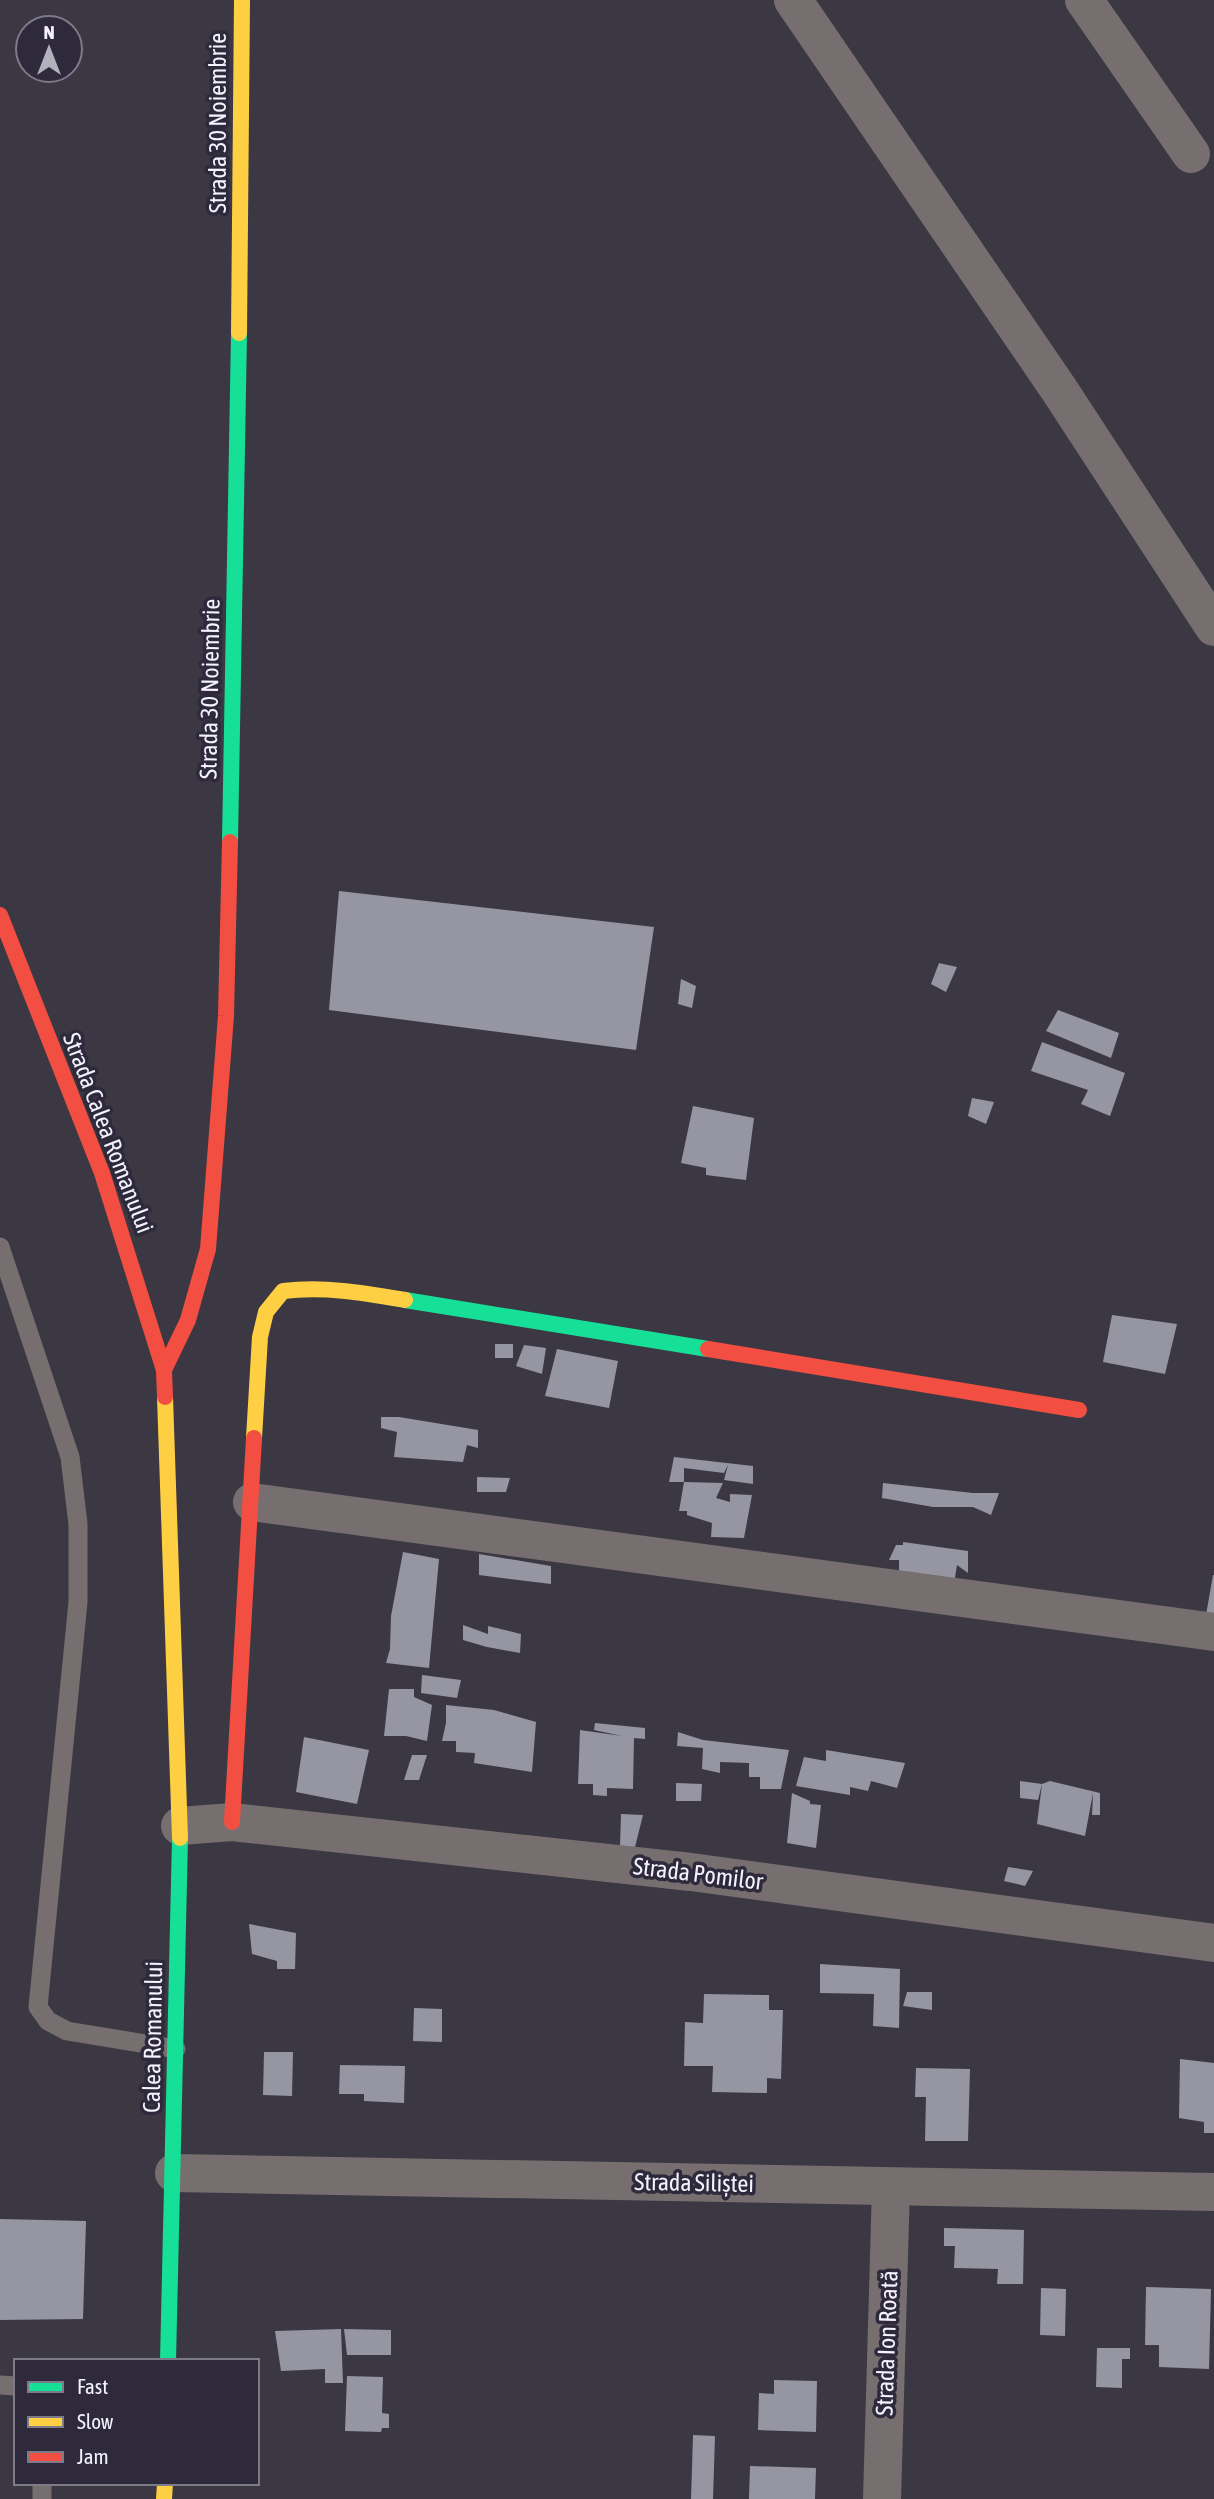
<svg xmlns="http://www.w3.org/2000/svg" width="1214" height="2499" font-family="'Asap Condensed',sans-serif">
  <rect width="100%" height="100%" fill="#3b3843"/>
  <g fill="#9695a2">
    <polygon points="339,891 654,927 636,1050 329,1010"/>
    <polygon points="939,963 957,967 946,992 931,984"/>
    <polygon points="681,979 696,986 692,1008 678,1004"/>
    <polygon points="1058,1010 1119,1033 1111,1058 1046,1031"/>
    <polygon points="1042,1042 1125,1073 1110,1116 1081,1104 1088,1090 1031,1071"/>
    <polygon points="972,1098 994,1102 986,1124 968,1116"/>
    <polygon points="693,1106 754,1118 746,1180 706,1175 706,1168 681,1163"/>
    <polygon points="1112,1315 1177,1324 1165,1374 1103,1362"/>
    <rect x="495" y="1344" width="18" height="14"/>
    <polygon points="524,1345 546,1348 542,1374 516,1366"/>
    <polygon points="557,1349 618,1361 609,1408 545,1396"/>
    <polygon points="381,1417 399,1417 478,1430 478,1448 467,1445 463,1462 394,1457 397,1432 381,1428"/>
    <polygon points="674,1457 753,1466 753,1484 724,1480 728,1465 724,1473 684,1468 684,1482 669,1482"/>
    <polygon points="477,1477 510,1478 506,1492 477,1492"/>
    <polygon points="684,1482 723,1483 716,1498 730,1502 730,1494 752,1495 744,1538 711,1537 712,1523 687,1515 687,1511 679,1511"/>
    <polygon points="883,1483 973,1493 999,1493 991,1515 973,1507 933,1507 882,1498"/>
    <polygon points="903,1542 968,1551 968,1573 957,1565 953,1590 899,1578 899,1560 889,1560 896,1545 903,1545"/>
    <polygon points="403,1552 439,1559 429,1668 386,1663 390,1649 391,1616"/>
    <polygon points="479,1554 551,1566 551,1584 479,1575"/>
    <polygon points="1213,1575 1214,1575 1214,1616 1206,1615"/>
    <polygon points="463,1625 488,1634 488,1626 521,1634 520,1653 487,1647 463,1640"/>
    <polygon points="422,1675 461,1680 457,1698 421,1693"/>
    <polygon points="389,1689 414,1689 414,1697 432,1705 427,1741 406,1736 384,1736"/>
    <polygon points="446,1705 494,1710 536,1722 532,1772 474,1763 475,1753 456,1752 456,1741 442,1741 446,1723"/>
    <polygon points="595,1723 645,1728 645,1739 634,1738 633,1789 607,1788 607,1796 593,1795 593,1784 578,1784 580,1730 622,1736 594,1730"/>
    <polygon points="678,1732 703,1740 789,1750 781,1789 760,1789 760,1777 749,1777 749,1763 720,1762 720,1773 702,1769 703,1748 677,1746"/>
    <polygon points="304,1737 369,1750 357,1804 296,1792"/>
    <polygon points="826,1750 905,1763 897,1788 871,1781 868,1791 850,1787 850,1795 796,1786 804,1757 826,1761"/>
    <polygon points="412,1755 427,1755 419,1780 404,1780"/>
    <polygon points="1020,1781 1042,1784 1038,1800 1020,1798"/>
    <polygon points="1050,1781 1100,1793 1100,1815 1092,1815 1093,1793 1085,1836 1037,1824 1042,1784"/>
    <polygon points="676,1783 702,1784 701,1801 676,1801"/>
    <polygon points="792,1793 810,1801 810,1804 821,1805 816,1848 787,1843"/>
    <polygon points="621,1814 643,1815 635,1847 620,1846"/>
    <polygon points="1008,1867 1033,1871 1025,1886 1004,1881"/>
    <polygon points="249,1924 296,1933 295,1969 277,1969 277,1961 252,1954"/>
    <polygon points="820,1964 900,1969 899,2028 873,2026 874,1994 820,1993"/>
    <polygon points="907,1992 932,1992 932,2010 903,2006"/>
    <polygon points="704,1994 769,1995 769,2010 783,2010 781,2079 767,2078 767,2093 712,2092 713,2066 684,2066 685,2022 703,2023"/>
    <polygon points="414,2008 442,2009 442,2042 413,2041"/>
    <polygon points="264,2052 293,2052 292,2096 263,2095"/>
    <polygon points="1180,2059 1214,2063 1214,2133 1204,2133 1204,2122 1179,2118"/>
    <polygon points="340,2065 405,2066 404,2103 364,2101 364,2094 339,2094"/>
    <polygon points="916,2068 970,2069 968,2141 925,2141 926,2097 915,2097"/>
    <polygon points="0,2219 86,2221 83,2319 0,2320"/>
    <polygon points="944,2228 1024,2230 1023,2284 997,2284 998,2269 954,2268 955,2246 944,2246"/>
    <polygon points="1146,2287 1211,2289 1209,2369 1159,2367 1159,2345 1145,2345"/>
    <polygon points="1041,2288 1066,2289 1065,2336 1040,2335"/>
    <polygon points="341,2329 343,2383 325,2383 325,2369 281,2371 275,2331"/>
    <polygon points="344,2329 391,2330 391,2355 347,2355"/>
    <polygon points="1097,2348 1130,2348 1130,2359 1122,2359 1122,2388 1096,2387"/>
    <polygon points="347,2376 383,2377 382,2413 389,2414 389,2428 382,2428 381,2432 345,2431"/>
    <polygon points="774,2380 817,2381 816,2432 758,2430 759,2393 774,2394"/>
    <polygon points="693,2435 715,2436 713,2499 691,2499"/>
    <polygon points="750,2466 816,2468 815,2499 749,2499"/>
  </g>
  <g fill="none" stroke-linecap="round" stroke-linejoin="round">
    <g stroke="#776f6f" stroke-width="19">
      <polyline points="0,1247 70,1457 78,1524 78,1602 38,2007 48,2021 67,2031 176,2049"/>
      <polyline points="0,2385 16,2386"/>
      <polyline points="42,2499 42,2483"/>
    </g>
    <g stroke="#776f6f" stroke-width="38">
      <polyline points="793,0 1060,391 1214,627"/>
      <polyline points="1084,0 1191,154"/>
      <polyline points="252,1502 1214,1632"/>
      <polyline points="180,1826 232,1822 691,1872 1214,1943"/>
      <polyline points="174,2173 1214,2192"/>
      <polyline points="882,2499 891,2187"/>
    </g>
    <g stroke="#16e098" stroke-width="16">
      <polyline points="230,842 239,333"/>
      <polyline points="405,1300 708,1349"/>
      <polyline points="168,2361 180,1838"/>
    </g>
    <g stroke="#ffcf43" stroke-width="16">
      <polyline points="239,333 242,0"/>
      <polyline points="165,1397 180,1838"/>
      <path d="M254 1438 260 1337 266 1312 283 1291C325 1286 364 1293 405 1300"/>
      <polyline points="164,2499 165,2483"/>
    </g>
    <g stroke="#f24e42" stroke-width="16">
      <polyline points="0,915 102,1173 164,1370 165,1397"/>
      <polyline points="708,1349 1079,1410"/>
      <polyline points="164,1370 188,1320 208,1249 226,1016 230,842"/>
      <polyline points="232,1822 254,1438"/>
    </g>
  </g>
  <g text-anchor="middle" stroke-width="7" stroke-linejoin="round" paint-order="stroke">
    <g font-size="24" fill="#f4f2fe" stroke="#2e2a3c">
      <text transform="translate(218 123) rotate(-90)" y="8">Strada 30 Noiembrie</text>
      <text transform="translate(210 689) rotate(-89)" y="8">Strada 30 Noiembrie</text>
      <text transform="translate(108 1133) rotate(69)" y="8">Strada Calea Romanului</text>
      <text transform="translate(698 1874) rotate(7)" y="8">Strada Pomilor</text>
      <text transform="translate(153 2037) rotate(-89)" y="8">Calea Romanului</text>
      <text transform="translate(694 2183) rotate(1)" y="8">Strada Siliștei</text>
      <text transform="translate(887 2343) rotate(-88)" y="8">Strada Ion Roată</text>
    </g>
  </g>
  <rect x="14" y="2359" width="245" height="126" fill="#2e2a3c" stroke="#7d7a8a" stroke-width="2"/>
  <rect x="28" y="2382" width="35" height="10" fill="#16e098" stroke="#7d7a8a" stroke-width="2"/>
  <text x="77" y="2394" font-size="21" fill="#f4f2fe">Fast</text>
  <rect x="28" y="2417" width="35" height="10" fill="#ffcf43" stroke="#7d7a8a" stroke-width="2"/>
  <text x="77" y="2429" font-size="21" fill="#f4f2fe">Slow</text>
  <rect x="28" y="2452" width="35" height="10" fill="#f24e42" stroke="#7d7a8a" stroke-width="2"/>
  <text x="77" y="2464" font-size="21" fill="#f4f2fe">Jam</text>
  <g transform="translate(49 49)"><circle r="33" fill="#2e2a3c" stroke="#7d7a8a" stroke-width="2"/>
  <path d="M0-5L12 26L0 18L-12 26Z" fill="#b3b1bd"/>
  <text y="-10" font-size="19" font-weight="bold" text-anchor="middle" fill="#f4f2fe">N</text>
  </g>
</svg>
